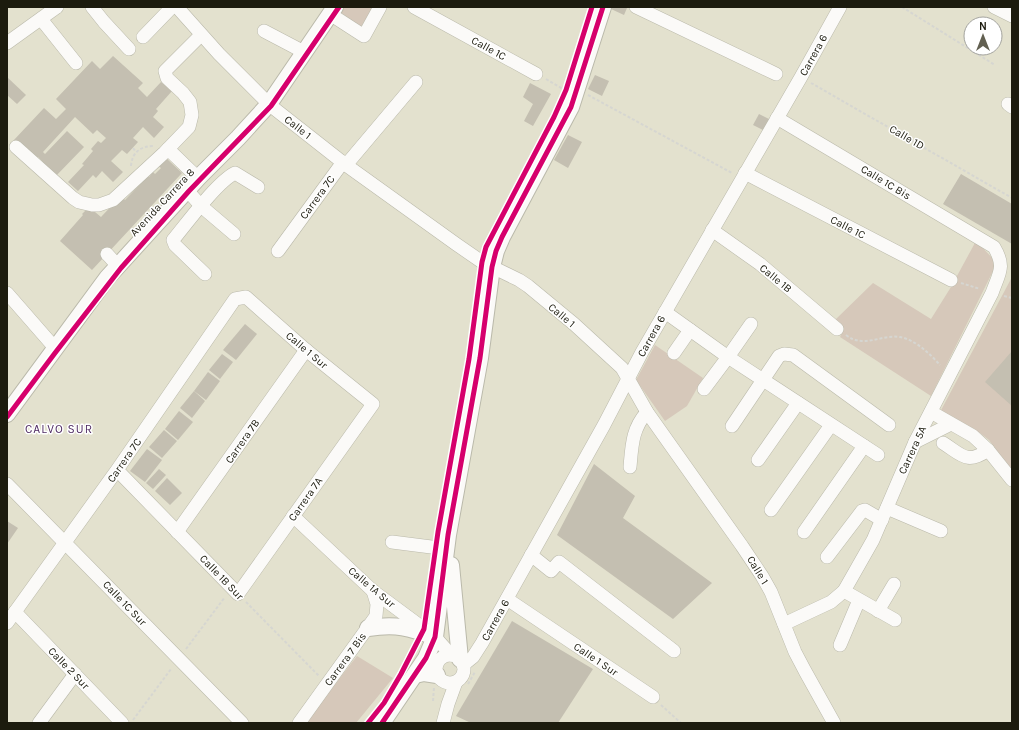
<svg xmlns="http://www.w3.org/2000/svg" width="1019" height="730" font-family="Karla,sans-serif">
  <rect width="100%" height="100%" fill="#e3e1ce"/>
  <g fill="#d6c8ba">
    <polygon points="343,7 373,7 361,27 340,12"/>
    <polygon points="976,241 997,263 931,396 840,337 844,328 835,320 873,283 931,319 951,287"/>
    <polygon points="1012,277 1012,471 989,440 980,433 939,414"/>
    <polygon points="655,345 703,378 687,406 665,421 636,380"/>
    <polygon points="357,656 393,678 356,723 305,723"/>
  </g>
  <g fill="#c4bfb1">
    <polygon points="612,7 626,7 627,8 624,15 611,9"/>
    <polygon points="113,56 143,83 138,88 147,97 161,82 172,91 156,109 158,111 153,117 164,127 154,138 143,127 133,138 138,142 127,154 122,150 111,161 123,172 113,182 102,171 96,178 93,175 78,191 68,182 84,165 82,164 93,151 91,149 98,141 101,143 106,138 97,130 93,134 75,117 43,152 45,154 67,131 84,147 54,178 40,165 43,162 38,157 35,160 13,141 44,108 56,119 66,109 56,99 92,61 100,69"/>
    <polygon points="595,75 609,81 602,96 588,89"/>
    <polygon points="7,77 26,95 17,104 7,95"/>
    <polygon points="530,83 551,94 533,126 524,121 533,104 523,97"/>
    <polygon points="759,114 771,120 765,131 753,125"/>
    <polygon points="568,135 582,142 568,168 554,160"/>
    <polygon points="166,158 182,173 92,270 60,241 83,215 82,214 89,207 101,217 121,196 125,200 148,176 149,177 153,172 155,174 161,168 158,166"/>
    <polygon points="961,174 1012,204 1012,244 943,204"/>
    <polygon points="245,324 257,334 236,360 223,350"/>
    <polygon points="1012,351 1012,406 985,382"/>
    <polygon points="222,354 233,362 220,379 209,370"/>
    <polygon points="208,372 220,381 206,400 194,391"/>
    <polygon points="194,391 205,401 192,418 180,408"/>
    <polygon points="179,411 193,422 178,440 165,429"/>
    <polygon points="164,430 177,441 162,458 149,447"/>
    <polygon points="147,449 162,460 145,482 130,471"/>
    <polygon points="594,464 635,496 623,518 712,583 673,619 557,535"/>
    <polygon points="159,469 166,475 153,489 146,483"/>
    <polygon points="167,478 182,493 170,505 155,491"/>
    <polygon points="7,521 18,528 7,544"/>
    <polygon points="512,621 593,669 558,723 471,723 456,716"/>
  </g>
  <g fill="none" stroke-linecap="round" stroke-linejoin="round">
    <defs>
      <g id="minor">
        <polyline points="92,7 104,22 129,49"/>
        <polyline points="177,7 219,54 271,106 346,165 456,244 482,262 519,280 528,286 574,324 622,368 647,412 742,546 762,576 771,592 795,652 805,671 834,723"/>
        <polyline points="414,7 536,74"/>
        <polyline points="636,7 776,74"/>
        <polyline points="994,7 1012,16"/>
        <polyline points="330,14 364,36 380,7"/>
        <polyline points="41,19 76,63"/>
        <polyline points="264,31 304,52"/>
        <polyline points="143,37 172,7"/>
        <polyline points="7,43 57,7"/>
        <polyline points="1008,104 1012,107"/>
        <path d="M777 118 994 247C1006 267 999 273 992 293L915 442 873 540 844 591 831 602 784 624"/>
        <polyline points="16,147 73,198 79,202 92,205 99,205 113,200 164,153 189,127 192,115 190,102 183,93 167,78 165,71 201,35"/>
        <polyline points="168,149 198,178"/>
        <polyline points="346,165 416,82"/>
        <polyline points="745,173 951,280"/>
        <polyline points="187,190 201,206 234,234"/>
        <polyline points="712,230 760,264 837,329"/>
        <polyline points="278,251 343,162"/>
        <polyline points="107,254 118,266"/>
        <path d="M205 274 175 245 173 240C187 223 217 182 235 173L258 187"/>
        <polyline points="7,293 55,348"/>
        <polyline points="665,312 728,357 878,455"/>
        <polyline points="674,353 690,330"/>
        <polyline points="704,389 728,357 751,324"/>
        <polyline points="931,412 973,436 988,450 1012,480"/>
        <polyline points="732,426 779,356 784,354 793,355 889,425"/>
        <polyline points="915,442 951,424"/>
        <path d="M943 443C962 455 967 465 988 450"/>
        <polyline points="758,460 798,403"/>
        <path d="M630 467C632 445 632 429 647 412"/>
        <polyline points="7,484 242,723"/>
        <polyline points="887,508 941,531"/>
        <polyline points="771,510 831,425"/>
        <polyline points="293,516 373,591 435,637 451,655"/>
        <polyline points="177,532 306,350"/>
        <polyline points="804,532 864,446"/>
        <polyline points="392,542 447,549"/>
        <polyline points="531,555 551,571 559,562 674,651"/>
        <polyline points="827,557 862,511 865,510 882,520"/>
        <polyline points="844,591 895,620"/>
        <polyline points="507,599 653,697"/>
        <polyline points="878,611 894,584"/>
        <polyline points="15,612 122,723"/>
        <polyline points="7,623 117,470 235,299 246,297 306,350 373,404 238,594 117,470"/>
        <polyline points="840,645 859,600"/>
        <circle cx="450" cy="669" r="14"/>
        <polyline points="463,665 473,657 482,643 604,425 642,352 801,77 840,7"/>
        <polyline points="39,723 75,674"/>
        <polyline points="299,723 376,616 377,604 373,591"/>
        <polyline points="443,723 448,704 456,682"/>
      </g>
      <g id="major">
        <polyline points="7,414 107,278 198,178 238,138 269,104 335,7"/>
        <polyline points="451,565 460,659"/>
        <path d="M368 628C396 624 409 627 435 637"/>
        <polyline points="415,675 424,673 437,675"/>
        <polyline points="382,723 426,658 435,637 448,535 480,358 492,267 496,251 502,237 571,107 603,7"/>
      </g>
    </defs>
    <use href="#minor" stroke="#bab9aa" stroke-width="14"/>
    <use href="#major" stroke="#bab9aa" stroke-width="18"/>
    <g stroke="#d6d6d1" stroke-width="2" stroke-dasharray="3 2" stroke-linecap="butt">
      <polyline points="902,7 995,65"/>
      <polyline points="546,79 563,89"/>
      <polyline points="811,83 1012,198"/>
      <polyline points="588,95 732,173"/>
      <polyline points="133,148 136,152"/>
      <path d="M131 166C132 152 141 146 154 146"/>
      <polyline points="961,283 980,289"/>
      <polyline points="1004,296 1012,298"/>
      <path d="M846 335C864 349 881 334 900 337 916 340 930 354 940 365"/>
      <polyline points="246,602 319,676"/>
      <polyline points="186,649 225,597"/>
      <polyline points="468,684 475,672"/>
      <polyline points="433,701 434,687"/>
      <polyline points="661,705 681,723"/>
      <polyline points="133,720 171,669"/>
    </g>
    <use href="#minor" stroke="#fbfaf8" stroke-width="13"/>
    <use href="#major" stroke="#fbfaf8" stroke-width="16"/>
    <defs>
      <g id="cycleway">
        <polyline points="7,417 55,353 121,268 189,191 271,106 339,7"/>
        <polyline points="368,723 384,703 401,674 424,629 438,532 469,359 482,262 486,247 554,117 566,90 592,7"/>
        <polyline points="382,723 426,658 435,637 448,535 480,358 492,267 496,251 502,237 571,107 603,7"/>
      </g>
    </defs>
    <use href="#cycleway" stroke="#fff" stroke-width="8"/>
    <use href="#cycleway" stroke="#d6006c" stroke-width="5"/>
  </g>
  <g text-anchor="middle" stroke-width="3" stroke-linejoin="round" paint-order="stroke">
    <g font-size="11" fill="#1c1b0e" stroke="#fff">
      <text transform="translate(489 48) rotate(29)" y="4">Calle 1C</text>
      <text transform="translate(813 55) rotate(-61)" y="4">Carrera 6</text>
      <text transform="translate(298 127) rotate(38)" y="4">Calle 1</text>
      <text transform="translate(907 137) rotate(30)" y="4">Calle 1D</text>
      <text transform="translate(886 182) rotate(31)" y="4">Calle 1C Bis</text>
      <text transform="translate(317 197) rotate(-54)" y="4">Carrera 7C</text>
      <text transform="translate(162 202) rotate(-47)" y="4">Avenida Carrera 8</text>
      <text transform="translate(848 227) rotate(27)" y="4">Calle 1C</text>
      <text transform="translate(776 278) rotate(39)" y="4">Calle 1B</text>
      <text transform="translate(562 315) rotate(40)" y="4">Calle 1</text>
      <text transform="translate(651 336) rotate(-61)" y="4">Carrera 6</text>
      <text transform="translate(307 350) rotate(40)" y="4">Calle 1 Sur</text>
      <text transform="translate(242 441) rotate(-55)" y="4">Carrera 7B</text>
      <text transform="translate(912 450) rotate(-65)" y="4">Carrera 5A</text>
      <text transform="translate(124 460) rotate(-55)" y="4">Carrera 7C</text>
      <text transform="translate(305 499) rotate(-55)" y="4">Carrera 7A</text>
      <text transform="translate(758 570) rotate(59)" y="4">Calle 1</text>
      <text transform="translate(222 577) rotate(46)" y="4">Calle 1B Sur</text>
      <text transform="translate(372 587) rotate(40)" y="4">Calle 1A Sur</text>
      <text transform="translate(125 603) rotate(46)" y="4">Calle 1C Sur</text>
      <text transform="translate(495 620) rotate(-61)" y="4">Carrera 6</text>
      <text transform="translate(345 659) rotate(-54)" y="4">Carrera 7 Bis</text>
      <text transform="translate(596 659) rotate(34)" y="4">Calle 1 Sur</text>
      <text transform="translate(69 668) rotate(46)" y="4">Calle 2 Sur</text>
    </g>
    <g font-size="12" letter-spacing="1" fill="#4e2a62" stroke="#fff">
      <text x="59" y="433">CALVO SUR</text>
    </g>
  </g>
  <rect width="1019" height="730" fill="none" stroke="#1c1b0e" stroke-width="16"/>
  <g transform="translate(983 36)"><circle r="19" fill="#ffffff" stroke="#a4a49f"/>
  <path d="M0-3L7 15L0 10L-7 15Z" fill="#626051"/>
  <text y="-6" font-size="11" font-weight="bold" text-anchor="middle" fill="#1c1b0e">N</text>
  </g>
</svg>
